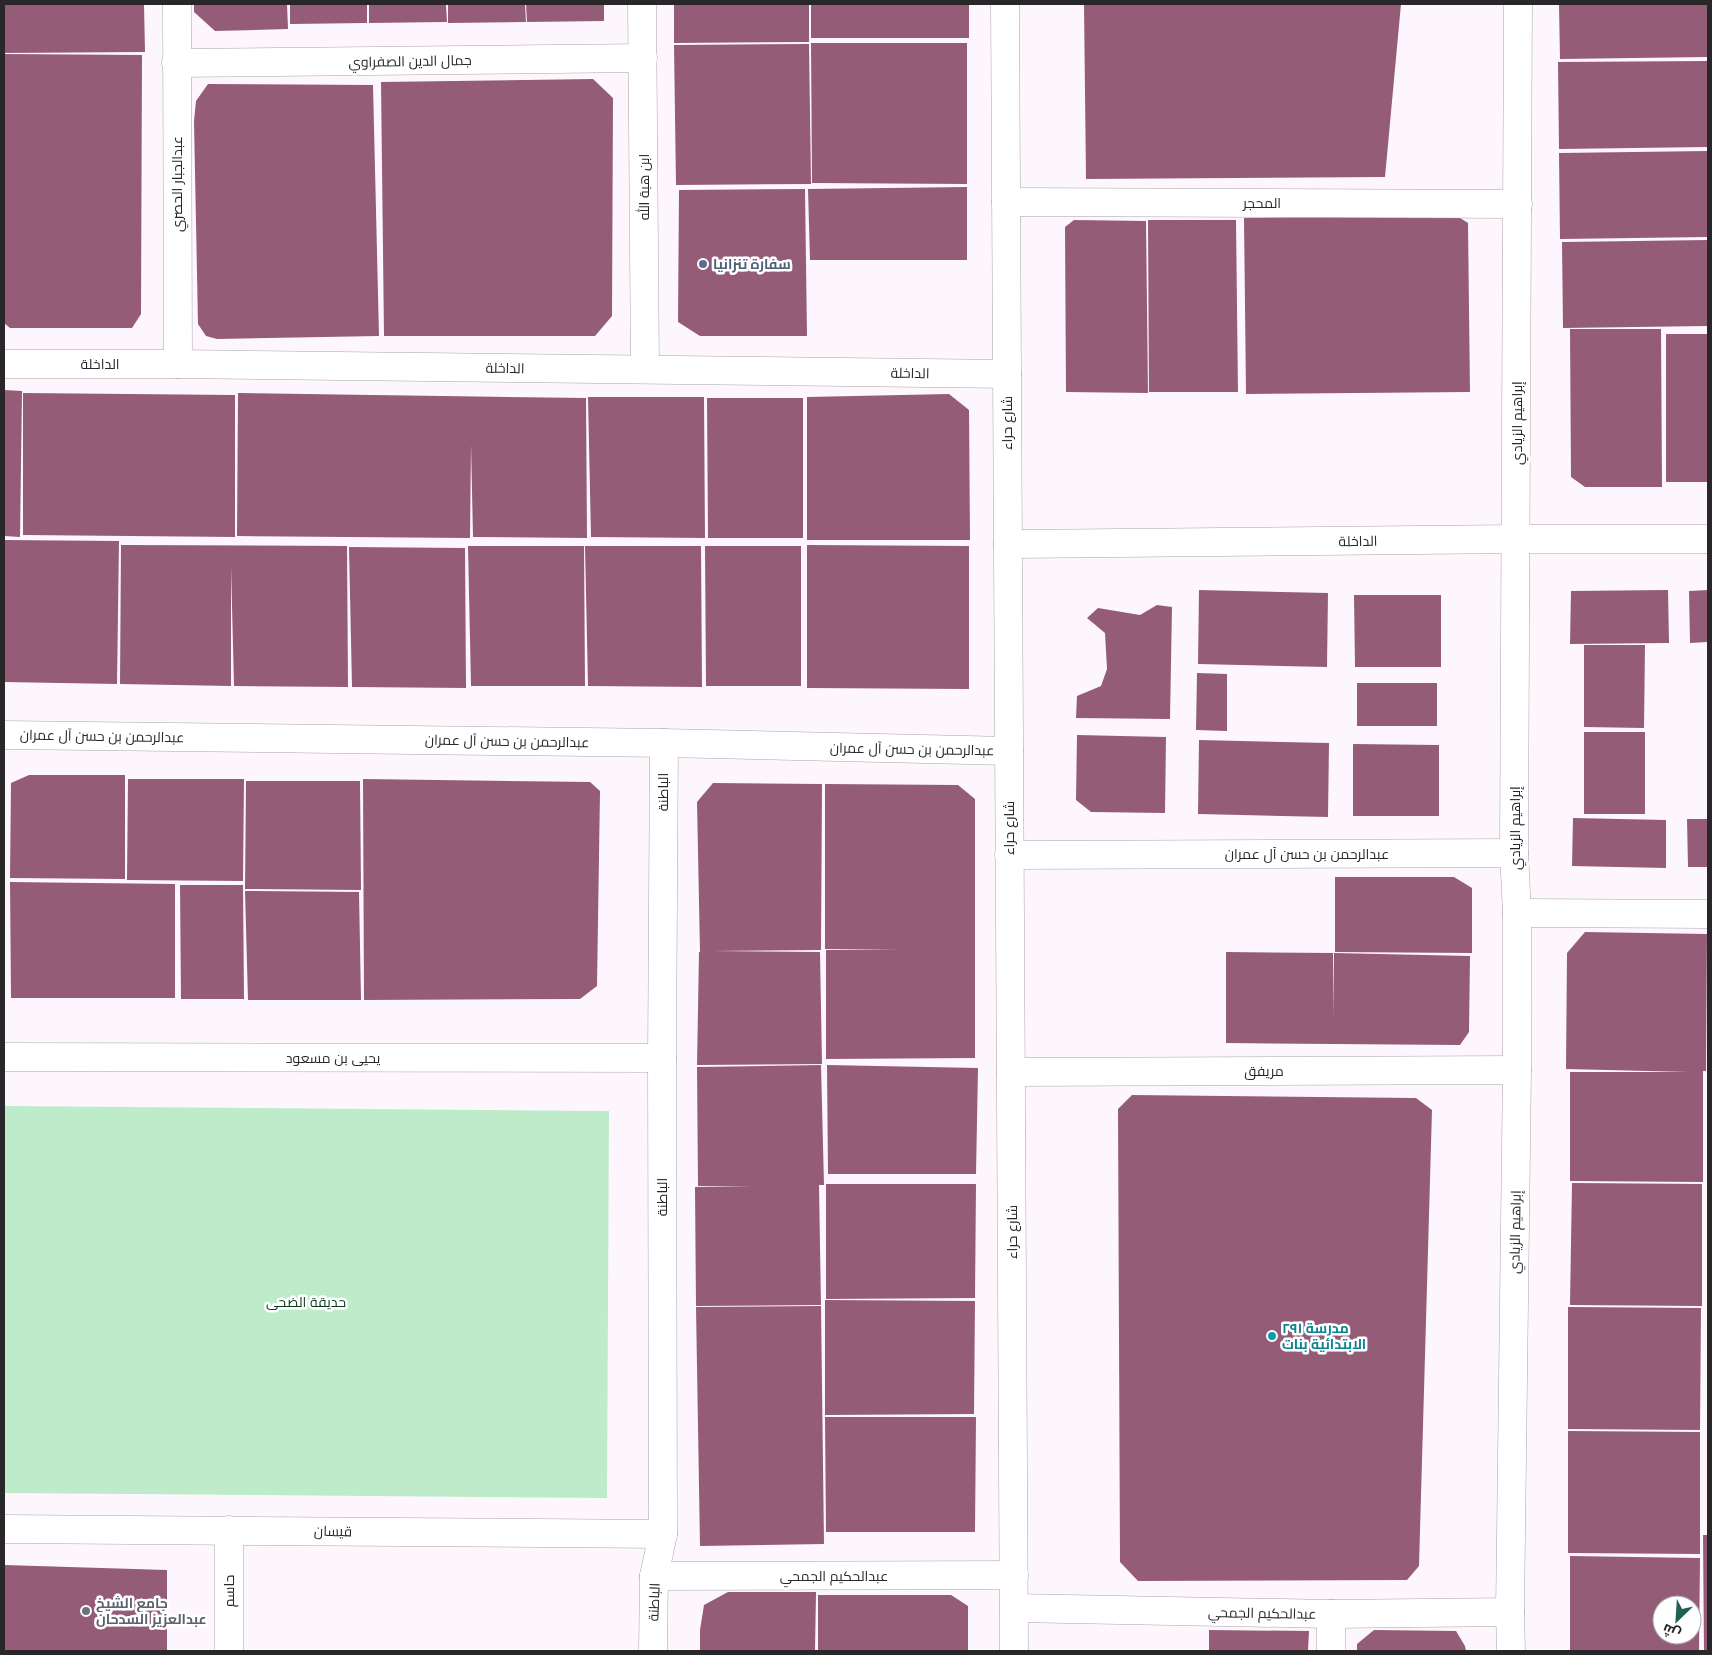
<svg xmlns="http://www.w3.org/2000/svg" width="1712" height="1655" font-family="'Fira Sans',Cairo,sans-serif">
  <rect width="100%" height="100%" fill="#fdf7fd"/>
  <polygon fill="#beebca" points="4,1106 609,1111 607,1498 4,1493"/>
  <g fill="#945c77" fill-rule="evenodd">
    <polygon points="4,4 144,4 145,52 4,53"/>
    <polygon points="194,4 287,4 288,29 215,31 194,12"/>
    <polygon points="290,4 367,4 367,23 290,24"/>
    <polygon points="369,4 446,4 447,22 369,23"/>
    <polygon points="448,4 525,4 526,22 448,23"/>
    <polygon points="526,4 604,4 604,21 527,22"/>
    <polygon points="674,4 809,4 809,42 674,43"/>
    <rect x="811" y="4" width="158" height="34"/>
    <polygon points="1084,4 1401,4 1385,177 1086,179"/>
    <polygon points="1559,4 1708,4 1708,57 1560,59"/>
    <polygon points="811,43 967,43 967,184 812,183"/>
    <polygon points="809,44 811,184 676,185 674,45"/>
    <polygon points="4,54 142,55 141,314 132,328 10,328 4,323"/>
    <polygon points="1708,61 1708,147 1559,149 1558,62"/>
    <polygon points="593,79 613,98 612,316 595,336 384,336 381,82"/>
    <polygon points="208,84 373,85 379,336 217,339 206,336 198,324 194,121 196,101"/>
    <polygon points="1708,151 1708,237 1560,239 1559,153"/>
    <polygon points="967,187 967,260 810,260 808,189"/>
    <polygon points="805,189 807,336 700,336 678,322 679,190"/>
    <polygon points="1457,216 1468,223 1470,392 1246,394 1244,218"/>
    <polygon points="1074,220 1146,221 1148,393 1066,392 1065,227"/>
    <polygon points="1148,220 1236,220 1238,392 1149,392"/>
    <polygon points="1708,240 1708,326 1563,328 1562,242"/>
    <polygon points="1570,329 1661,329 1662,487 1585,487 1571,477"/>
    <rect x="1666" y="334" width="42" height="148"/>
    <polygon points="4,390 22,391 20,537 4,536"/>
    <polygon points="23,393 235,395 235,537 23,535"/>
    <polygon points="238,393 586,398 587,538 473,537 471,444 470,538 237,536"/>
    <polygon points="949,394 969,410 970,540 807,540 807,397"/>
    <polygon points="588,397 704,397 705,538 591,537"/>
    <polygon points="707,398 803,398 803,538 708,538"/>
    <polygon points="4,540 119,541 117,684 4,682"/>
    <polygon points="121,545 347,546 348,687 234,686 231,566 231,686 120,684"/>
    <polygon points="807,545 969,546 969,689 807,688"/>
    <polygon points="468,546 584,546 585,686 471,686"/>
    <polygon points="585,546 701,546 702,687 588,686"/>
    <polygon points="705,546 801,546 801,686 706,686"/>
    <polygon points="349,547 465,548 466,688 352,687"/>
    <polygon points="1199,590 1328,593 1327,667 1198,664"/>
    <polygon points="1668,590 1669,643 1570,644 1571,591"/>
    <polygon points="1708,590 1708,642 1690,643 1689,591"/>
    <polygon points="1354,595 1441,595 1441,667 1355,667"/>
    <polygon points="1157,605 1172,607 1170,719 1076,718 1077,696 1101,686 1107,669 1105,633 1087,618 1098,608 1140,615"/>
    <polygon points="1584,645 1645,645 1644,728 1584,727"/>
    <polygon points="1197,673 1227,674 1227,731 1196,730"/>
    <rect x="1357" y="683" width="80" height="43"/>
    <rect x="1584" y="732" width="61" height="82"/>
    <polygon points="1077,735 1166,737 1165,813 1091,812 1076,800"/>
    <polygon points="1199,740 1329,743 1328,817 1198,814"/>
    <polygon points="1353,744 1439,745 1439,816 1353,816"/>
    <polygon points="29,775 125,775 125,879 10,878 11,783"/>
    <polygon points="128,779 244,779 243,881 127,880"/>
    <polygon points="363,779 590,782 600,791 597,986 580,999 364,1000"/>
    <polygon points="246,781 360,781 361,890 245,889"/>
    <polygon points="713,783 822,784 821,950 710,951 820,952 822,1064 697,1065 699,952 700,952 697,802"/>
    <polygon points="825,784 958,785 975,799 975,1058 826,1059 826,950 900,950 825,949"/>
    <polygon points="1573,818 1666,820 1666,868 1572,866"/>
    <polygon points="1687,819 1708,819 1708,867 1688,867"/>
    <polygon points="1335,877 1454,877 1472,888 1472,953 1335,952"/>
    <polygon points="10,882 175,884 175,998 11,998"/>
    <polygon points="180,885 243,885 244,999 181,999"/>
    <polygon points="245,891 359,892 361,1000 248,1000"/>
    <polygon points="1585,932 1707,934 1706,1071 1703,1071 1703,1182 1570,1181 1570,1072 1688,1072 1566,1069 1567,953"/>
    <polygon points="1226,952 1333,953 1333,1019 1334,953 1470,956 1469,1032 1460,1045 1226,1043"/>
    <polygon points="821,1065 824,1185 819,1185 821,1305 696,1306 695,1187 753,1186 698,1186 697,1067"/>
    <polygon points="827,1065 978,1068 976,1174 828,1174"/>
    <polygon points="1132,1095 1416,1098 1432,1110 1419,1566 1407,1580 1138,1581 1120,1562 1118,1109"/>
    <polygon points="1572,1183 1702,1184 1702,1306 1570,1305"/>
    <polygon points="826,1184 976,1184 975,1298 826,1299"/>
    <polygon points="825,1300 975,1301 974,1414 825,1415"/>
    <polygon points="821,1306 824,1544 700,1546 696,1307"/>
    <polygon points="1568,1307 1701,1308 1700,1430 1568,1429"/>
    <polygon points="825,1417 976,1417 975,1532 826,1532"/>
    <polygon points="1568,1431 1700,1432 1700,1554 1568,1553"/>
    <polygon points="1703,1535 1708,1535 1708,1651 1704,1651"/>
    <path d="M1570 1556 1700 1558 1699 1651H1570ZM1662 1605H1692V1635H1662Z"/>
    <polygon points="4,1565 167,1570 167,1651 4,1651"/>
    <polygon points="728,1592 816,1592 815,1651 700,1651 700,1630 704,1605"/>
    <polygon points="818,1595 951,1595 968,1606 968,1651 818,1651"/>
    <polygon points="1209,1630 1309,1631 1308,1651 1209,1651"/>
    <polygon points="1374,1630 1456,1631 1465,1646 1466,1651 1357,1651 1357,1644"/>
  </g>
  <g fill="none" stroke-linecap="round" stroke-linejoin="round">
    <defs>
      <g id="minor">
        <polyline points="177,4 178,364"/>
        <polyline points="642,4 645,369"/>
        <polyline points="1005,4 1014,1651"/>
        <polyline points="176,63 643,58"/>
        <polyline points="1006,202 1518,204"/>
        <polyline points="4,364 178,364 1007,374"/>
        <polyline points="1008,544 1516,539 1708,539"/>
        <polyline points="4,735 664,743 1009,751"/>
        <polyline points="1009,855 1514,853"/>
        <polyline points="1517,913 1708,914"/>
        <polyline points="4,1057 662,1058"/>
        <polyline points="1011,1072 1517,1070"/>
        <polyline points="4,1529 663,1534"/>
        <polyline points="654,1576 1014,1575"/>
        <polyline points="1014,1608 1331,1614 1510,1612"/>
        <polyline points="1331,1614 1331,1651"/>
        <polyline points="229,1651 229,1530"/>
        <polyline points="653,1651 654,1576 663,1534 662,1058 664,743"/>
        <polyline points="1511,1651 1510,1612 1517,1070 1517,913 1514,853 1518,4"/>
      </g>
    </defs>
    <use href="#minor" stroke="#a9a4aa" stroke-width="29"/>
    <use href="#minor" stroke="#fff" stroke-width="28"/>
  </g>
  <circle fill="#5c6f8a" stroke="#fff" stroke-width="2" cx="703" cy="264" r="5"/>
  <circle fill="#0f9aa8" stroke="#fff" stroke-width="2" cx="1272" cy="1336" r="5"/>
  <circle fill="#6b7280" stroke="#fff" stroke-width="2" cx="86" cy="1611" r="5"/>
  <g text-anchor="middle" stroke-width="5" stroke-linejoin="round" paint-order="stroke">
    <g font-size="14" fill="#29272a" stroke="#fff">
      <text transform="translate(410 61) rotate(-1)" y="5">جمال الدين الصفراوي</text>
      <text transform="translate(177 184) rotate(-90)" y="5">عبدالجبار الحصري</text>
      <text transform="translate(644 187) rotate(-90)" y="5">ابن هبة الله</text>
      <text x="1262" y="208">المحجر</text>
      <text x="100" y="369">الداخلة</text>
      <text transform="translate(505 368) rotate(1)" y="5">الداخلة</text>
      <text transform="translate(910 373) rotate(1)" y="5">الداخلة</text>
      <text transform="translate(1007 423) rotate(-90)" y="5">شارع حراء</text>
      <text transform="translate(1517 423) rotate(-90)" y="5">إبراهيم الزيادي</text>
      <text transform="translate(1358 541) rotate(-1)" y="5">الداخلة</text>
      <text transform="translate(102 736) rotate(1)" y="5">عبدالرحمن بن حسن آل عمران</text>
      <text transform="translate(507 741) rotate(1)" y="5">عبدالرحمن بن حسن آل عمران</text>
      <text transform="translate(912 749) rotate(1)" y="5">عبدالرحمن بن حسن آل عمران</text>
      <text transform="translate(663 792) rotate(-90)" y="5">الباطنة</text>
      <text transform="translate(1009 828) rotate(-90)" y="5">شارع حراء</text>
      <text transform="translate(1515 828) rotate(-90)" y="5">إبراهيم الزيادي</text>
      <text x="1307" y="859">عبدالرحمن بن حسن آل عمران</text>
      <text x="333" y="1063">يحيى بن مسعود</text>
      <text x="1264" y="1076">مريفق</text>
      <text transform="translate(662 1197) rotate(-90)" y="5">الباطنة</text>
      <text transform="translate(1012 1232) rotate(-90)" y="5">شارع حراء</text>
      <text transform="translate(1515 1232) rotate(-89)" y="5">إبراهيم الزيادي</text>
      <text transform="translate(333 1531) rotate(1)" y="5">قيسان</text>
      <text x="834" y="1581">عبدالحكيم الجمحي</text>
      <text transform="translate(229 1591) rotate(-90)" y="5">حاسم</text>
      <text transform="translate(654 1602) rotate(-88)" y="5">الباطنة</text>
      <text transform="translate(1262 1613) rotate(1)" y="5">عبدالحكيم الجمحي</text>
    </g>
    <g font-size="14" font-weight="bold" fill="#4e5e75" stroke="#fff" text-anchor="start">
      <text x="713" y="269">سفارة تنزانيا</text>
    </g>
    <g font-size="14" fill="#0b371e" stroke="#fff">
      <text x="306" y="1307">حديقة الضحى</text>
    </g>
    <g font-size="14" font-weight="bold" fill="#0d838f" stroke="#fff" text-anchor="start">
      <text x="1282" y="1333">مدرسة ٢٩١<tspan x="1282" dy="16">الابتدائية بنات</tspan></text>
    </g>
    <g font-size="14" font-weight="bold" fill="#5b616d" stroke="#fff" text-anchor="start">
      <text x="96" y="1608">جامع الشيخ<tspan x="96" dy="16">عبدالعزيز السدحان</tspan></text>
    </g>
  </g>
  <rect width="1712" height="1655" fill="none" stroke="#29272a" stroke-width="10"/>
  <g transform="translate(1677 1620) rotate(205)"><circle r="24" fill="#ffffff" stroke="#a9a9aa"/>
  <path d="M0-4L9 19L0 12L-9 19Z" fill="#1e6254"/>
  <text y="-8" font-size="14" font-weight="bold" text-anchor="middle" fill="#29272a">ش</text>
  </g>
</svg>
